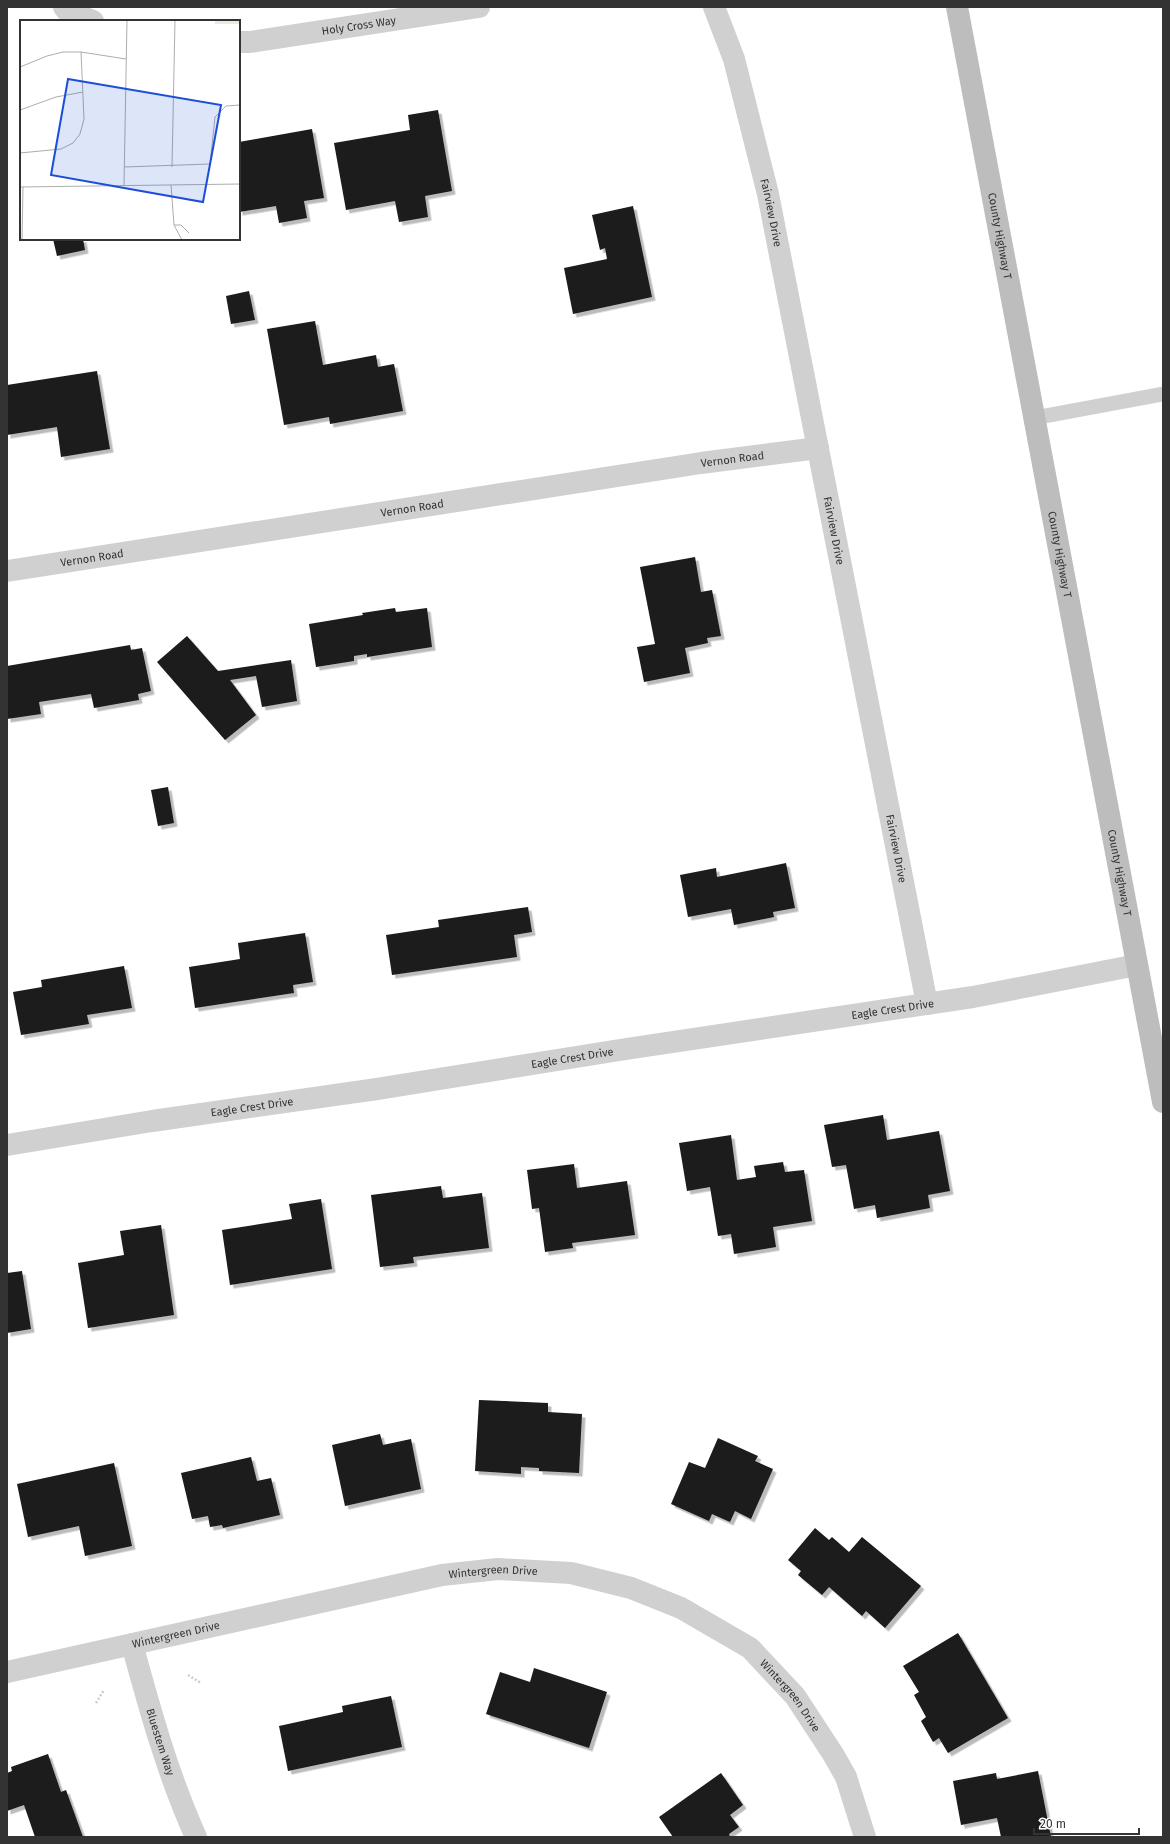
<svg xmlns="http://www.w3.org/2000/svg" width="1170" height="1844" font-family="'Fira Sans',sans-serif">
  <defs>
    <filter id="shadow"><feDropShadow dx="3.5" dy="3.5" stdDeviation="0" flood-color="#0004"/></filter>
  </defs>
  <rect width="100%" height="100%" fill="#fff"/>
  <g fill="#1a1a1a" filter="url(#shadow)">
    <polygon points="438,110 452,191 425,196 428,217 399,222 395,201 346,210 334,143 410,130 408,115"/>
    <polygon points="312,129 324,198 304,201 307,218 279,223 276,206 239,212 239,142"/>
    <polygon points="633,206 652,297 573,314 564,268 607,259 605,248 600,250 592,215"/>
    <polygon points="53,239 83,239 85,250 57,256"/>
    <polygon points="249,291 255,320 231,324 226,296"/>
    <polygon points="315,321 323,365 376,355 378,367 394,364 403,411 330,424 329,417 284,425 267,329"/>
    <polygon points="97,371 110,449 61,457 57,427 7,435 7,385"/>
    <polygon points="695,557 701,592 712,590 721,636 707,638 708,643 685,648 690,673 644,682 637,647 655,644 640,567"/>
    <polygon points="395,608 396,612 427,608 432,647 367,657 367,654 354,656 354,661 316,667 309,624 363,615 362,613"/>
    <polygon points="187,636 218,671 291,660 297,701 262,707 256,676 230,680 256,715 225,740 157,662"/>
    <polygon points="130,645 131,650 142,648 151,691 138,694 139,700 94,708 91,694 39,702 41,714 7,719 7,666"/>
    <polygon points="168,787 174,823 158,826 151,790"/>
    <polygon points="786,863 795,908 773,912 774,917 734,925 731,909 688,917 680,875 716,868 717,877"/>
    <polygon points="528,907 532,932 514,935 517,957 392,975 386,935 439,927 438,920"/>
    <polygon points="305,933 313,982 293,985 294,993 195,1008 189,967 240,959 238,943"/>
    <polygon points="124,966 132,1008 87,1015 89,1024 21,1035 13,992 42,987 41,980"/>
    <polygon points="883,1115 887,1140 939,1131 950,1191 928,1195 930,1208 877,1218 875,1205 854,1209 846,1165 832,1167 824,1125"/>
    <polygon points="731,1135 737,1180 756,1177 754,1166 783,1162 785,1172 804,1170 812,1221 773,1227 776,1247 734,1254 731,1234 718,1236 710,1187 687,1191 679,1143"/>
    <polygon points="574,1164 577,1188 627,1181 635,1235 572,1243 573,1248 545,1252 539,1208 532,1209 527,1170"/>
    <polygon points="441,1186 443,1198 482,1193 489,1248 413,1257 414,1263 380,1267 371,1195"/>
    <polygon points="321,1199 332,1269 230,1285 222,1230 292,1219 289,1204"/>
    <polygon points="161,1225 174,1315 88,1328 78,1263 124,1255 120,1231"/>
    <polygon points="22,1271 31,1329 7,1333 7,1273"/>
    <polygon points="479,1400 548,1403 548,1412 582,1414 579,1473 539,1471 539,1468 521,1467 521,1474 475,1471"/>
    <polygon points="380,1434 383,1445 411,1439 421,1489 345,1506 332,1445"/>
    <polygon points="718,1438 758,1456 755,1461 773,1469 751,1519 735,1511 730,1522 712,1514 709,1521 671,1504 689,1462 705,1468"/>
    <polygon points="251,1457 257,1481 271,1478 280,1515 223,1528 222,1525 210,1527 208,1516 192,1519 181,1473"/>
    <polygon points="114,1463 132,1546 85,1556 79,1526 28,1537 17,1484"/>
    <polygon points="815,1528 829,1540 832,1537 849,1552 862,1537 921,1586 885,1628 866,1611 862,1616 829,1587 822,1595 798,1575 801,1571 788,1560"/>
    <polygon points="958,1633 1008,1718 948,1753 939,1738 933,1742 921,1721 926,1717 914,1695 919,1692 903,1666"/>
    <polygon points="534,1668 607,1692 589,1748 486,1714 500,1672 530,1682"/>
    <polygon points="391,1696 402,1747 288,1771 279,1726 343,1712 342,1706"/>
    <polygon points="48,1754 61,1792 66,1790 83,1837 35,1837 24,1805 7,1811 7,1773 12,1771 11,1767"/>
    <polygon points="1038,1771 1051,1837 1001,1837 997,1818 961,1825 953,1781 996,1773 997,1779"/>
    <polygon points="721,1773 743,1805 730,1815 739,1827 729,1834 730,1837 673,1837 659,1817"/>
  </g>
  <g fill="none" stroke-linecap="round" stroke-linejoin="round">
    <g stroke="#cdcdcd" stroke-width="2.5" stroke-dasharray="2 2" stroke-linecap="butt">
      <polyline points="188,1675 201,1683"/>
      <polyline points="96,1703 104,1690"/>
    </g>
    <polyline stroke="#d0d0d0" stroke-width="15" points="1034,418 1163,394"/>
    <g stroke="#d0d0d0" stroke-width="22">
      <polyline points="64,7 67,11 93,21"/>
      <path id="s1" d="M714 7 734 59 768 194 927 1004"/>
      <path id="s2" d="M239 42H250L479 7"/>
      <path id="s3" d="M7 571 701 463 818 448"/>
      <path id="s4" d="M7 1145 152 1121 377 1089 626 1049 973 997 1137 965"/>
      <path id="s5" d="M132 1644C150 1710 168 1775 196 1837"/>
      <path id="s6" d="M7 1672 442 1575 498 1569 571 1573 631 1588 681 1608 750 1648 795 1696 833 1754 846 1777 865 1837"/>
    </g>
    <path stroke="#bdbdbd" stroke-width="22" id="s7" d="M957 7 1163 1102"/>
  </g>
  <g text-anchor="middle" stroke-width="4" stroke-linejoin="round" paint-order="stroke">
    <g font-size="11" fill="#333" stroke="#fff">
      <text dy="4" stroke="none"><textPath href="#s2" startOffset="121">Holy Cross Way</textPath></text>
      <text dy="4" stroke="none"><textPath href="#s1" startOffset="214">Fairview Drive</textPath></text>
      <text dy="4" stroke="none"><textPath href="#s7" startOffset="233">County Highway T</textPath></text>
      <text dy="4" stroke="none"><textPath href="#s3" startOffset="734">Vernon Road</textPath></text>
      <text dy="4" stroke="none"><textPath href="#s3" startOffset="410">Vernon Road</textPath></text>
      <text dy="4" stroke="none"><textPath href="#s1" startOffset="538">Fairview Drive</textPath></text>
      <text dy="4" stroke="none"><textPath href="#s7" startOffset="557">County Highway T</textPath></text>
      <text dy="4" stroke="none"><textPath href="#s3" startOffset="86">Vernon Road</textPath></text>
      <text dy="4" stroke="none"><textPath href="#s1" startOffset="862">Fairview Drive</textPath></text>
      <text dy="4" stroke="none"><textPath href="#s7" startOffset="881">County Highway T</textPath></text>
      <text dy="4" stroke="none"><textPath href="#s4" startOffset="896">Eagle Crest Drive</textPath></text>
      <text dy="4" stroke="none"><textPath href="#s4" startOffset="572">Eagle Crest Drive</textPath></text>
      <text dy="4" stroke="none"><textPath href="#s4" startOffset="248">Eagle Crest Drive</textPath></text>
      <text dy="4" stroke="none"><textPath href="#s6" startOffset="497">Wintergreen Drive</textPath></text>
      <text dy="4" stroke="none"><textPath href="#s6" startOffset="173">Wintergreen Drive</textPath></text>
      <text dy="4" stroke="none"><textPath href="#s6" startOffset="833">Wintergreen Drive</textPath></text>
      <text dy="4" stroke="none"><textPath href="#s5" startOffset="102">Bluestem Way</textPath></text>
    </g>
  </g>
  <g transform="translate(20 20)">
    <rect width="220" height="220" fill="#fff"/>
    <path d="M195 0H219V4H195Z" fill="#e6ecdf"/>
    <path fill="none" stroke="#adadad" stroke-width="1" d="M0 47 27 36 43 32H61L106 39M0 90 36 77 63 72M0 133 41 129 53 123 60 114 64 99 61 32M104 147 190 144 195 97 206 86 220 85M152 147 155 0M104 165 107 0M151 165 154 205H161L169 213M0 167 220 164M154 205 162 220M2 220 3 167"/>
    <path fill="#1d4ed8" fill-opacity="0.15" stroke="#1d4ed8" stroke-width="2" d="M48 59 201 85 183 182 31 155Z"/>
    <rect width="220" height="220" fill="none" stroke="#333" stroke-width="2"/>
  </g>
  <rect width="1170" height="1844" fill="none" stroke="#333333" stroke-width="16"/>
  <path d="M1034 1828v6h105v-6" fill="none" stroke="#333333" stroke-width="2"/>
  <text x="1040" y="1828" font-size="12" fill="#333333" stroke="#ffffff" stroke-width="3" paint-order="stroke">20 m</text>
</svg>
